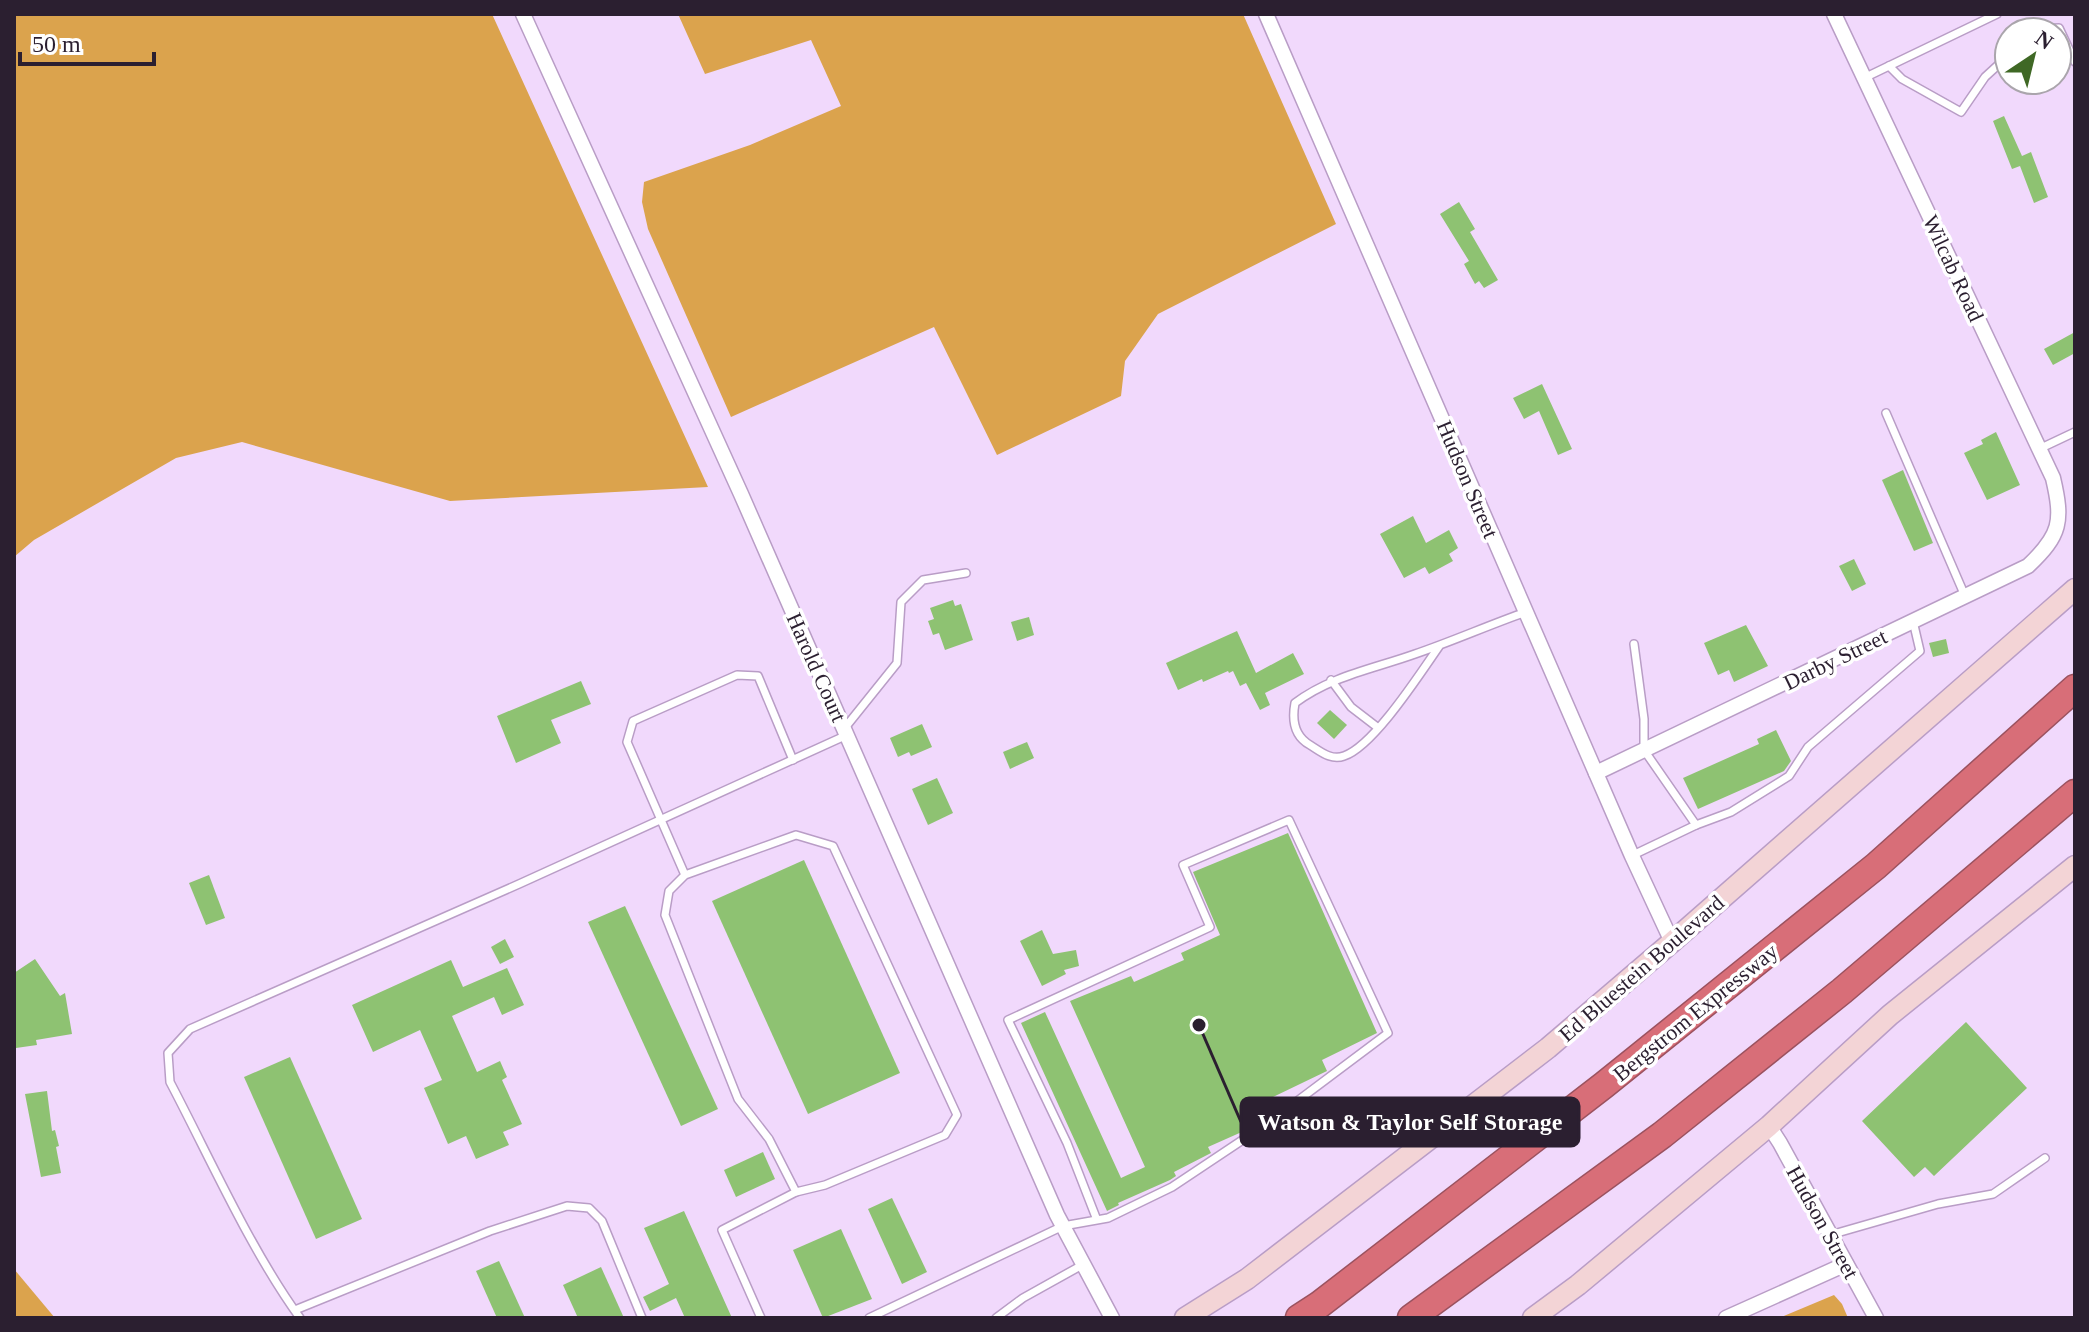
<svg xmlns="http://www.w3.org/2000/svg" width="2089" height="1332" font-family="'Times New Roman',serif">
  <rect width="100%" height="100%" fill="#f1d9fc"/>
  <g fill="#dba34d">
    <polygon points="14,14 492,14 708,487 450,501 242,442 176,458 34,540 14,557"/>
    <polygon points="678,14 1243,14 1336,224 1158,314 1125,361 1121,396 997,455 934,327 731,417 648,229 642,202 644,182 750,145 841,106 811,40 705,74"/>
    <polygon points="14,1269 55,1318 14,1318"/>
    <polygon points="1834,1295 1842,1304 1848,1318 1779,1318"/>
  </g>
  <g fill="#8ec272">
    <polygon points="2004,116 2022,156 2031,152 2048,197 2034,203 2020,166 2012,169 1993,121"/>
    <polygon points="1459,202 1475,229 1470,232 1498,280 1484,288 1479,281 1475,284 1464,264 1469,261 1440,214"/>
    <polygon points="2075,332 2075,353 2053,365 2044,349"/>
    <polygon points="1542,384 1572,449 1558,455 1539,411 1524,419 1513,398"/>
    <polygon points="1996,432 2020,485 1987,500 1964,453 1983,444 1981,440"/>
    <polygon points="1903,470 1933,543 1914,551 1882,480"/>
    <polygon points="1413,516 1426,543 1449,530 1458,548 1449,554 1453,561 1429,574 1425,567 1404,578 1380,534"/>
    <polygon points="1854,559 1866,584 1852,591 1839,566"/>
    <polygon points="953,600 955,606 961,604 973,640 945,650 939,633 933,635 928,621 934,619 930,608"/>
    <polygon points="1029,617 1034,635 1017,641 1011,622"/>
    <polygon points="1746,625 1768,666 1734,682 1729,670 1718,675 1704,643"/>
    <polygon points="1237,631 1256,673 1293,653 1304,674 1265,693 1270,705 1260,710 1246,683 1240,686 1233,671 1229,673 1228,671 1203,682 1202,679 1178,690 1166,663"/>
    <polygon points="1946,639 1949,653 1933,657 1929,643"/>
    <polygon points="581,681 591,704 551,720 561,743 516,763 497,716"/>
    <polygon points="1330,710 1347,725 1334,739 1317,723"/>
    <polygon points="922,724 932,747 911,756 909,752 898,757 890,738"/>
    <polygon points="1776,730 1791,761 1784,771 1698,809 1683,778 1759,744 1757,739"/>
    <polygon points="1027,742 1034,758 1010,769 1003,752"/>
    <polygon points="937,778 953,813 928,825 912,789"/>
    <polygon points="1288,833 1377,1033 1322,1060 1327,1071 1273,1097 1278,1107 1241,1124 1244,1131 1208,1147 1211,1153 1174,1172 1176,1176 1170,1180 1118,1203 1119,1205 1107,1211 1021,1023 1045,1012 1121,1178 1145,1167 1070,1001 1131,976 1134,982 1184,960 1181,953 1220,935 1193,872"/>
    <polygon points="804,860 900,1073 808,1114 712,901"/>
    <polygon points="209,875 225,918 206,925 189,883"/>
    <polygon points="625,906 718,1109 681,1126 588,922"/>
    <polygon points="1042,930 1053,954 1076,950 1079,966 1064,970 1066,974 1042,986 1020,941"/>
    <polygon points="505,939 514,957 500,964 491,947"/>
    <polygon points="35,959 60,996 65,993 72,1034 36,1040 37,1045 16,1048 14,973"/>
    <polygon points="451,960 463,987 507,968 524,1005 502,1015 494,997 452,1016 477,1072 500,1061 507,1077 502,1080 522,1124 503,1132 509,1145 476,1159 466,1136 448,1144 424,1088 442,1080 420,1030 373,1052 352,1005"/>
    <polygon points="1966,1022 2027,1088 1934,1176 1925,1167 1914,1177 1862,1121"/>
    <polygon points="290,1057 362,1219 316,1239 244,1077"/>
    <polygon points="47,1091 52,1131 55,1130 59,1146 56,1147 61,1173 41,1177 25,1094"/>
    <polygon points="763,1152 775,1179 736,1197 724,1170"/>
    <polygon points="892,1198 927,1272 902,1284 868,1209"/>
    <polygon points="684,1211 732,1318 685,1318 676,1298 650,1311 643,1297 669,1284 644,1228"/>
    <polygon points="841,1229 872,1299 823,1318 793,1250"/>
    <polygon points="499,1261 525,1318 497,1318 476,1271"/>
    <polygon points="601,1267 624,1318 578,1318 563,1285"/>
  </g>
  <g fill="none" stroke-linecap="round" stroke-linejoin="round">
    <defs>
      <g id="service">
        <polyline points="2035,32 2038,29 2059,28 2075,62"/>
        <polyline points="1889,66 1902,79 1961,112 1985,77 2009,55"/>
        <polyline points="1864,78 1997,14"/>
        <polyline points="1886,413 1965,596"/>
        <polyline points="2039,449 2075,432"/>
        <polyline points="1634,644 1644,719 1644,750 1696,825 1731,812 1789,776 1808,747 1920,651 1913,621"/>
        <path d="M1440 645C1421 672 1374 746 1344 756 1331 761 1320 751 1310 745 1294 736 1292 719 1295 703 1331 676 1373 669 1415 654 1453 641 1489 625 1526 612"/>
        <polyline points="1331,680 1351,707 1377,727"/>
        <polyline points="844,729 897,663 901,602 923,580 966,573"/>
        <polyline points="1633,855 1696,825"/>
        <polyline points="685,875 796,835 833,846 957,1115 945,1135 825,1185 796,1192 769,1139 738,1099 665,915 669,891 685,875 627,742 633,721 737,675 758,676 793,760"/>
        <polyline points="1830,1235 1938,1204 1993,1194 2045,1158"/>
        <polyline points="295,1310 490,1231 567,1206 589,1208 602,1221 642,1318"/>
        <path d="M300 1318C250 1249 210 1158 170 1082L168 1053 190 1029 519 884 847 735"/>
        <polyline points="761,1318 722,1230 796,1192"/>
        <polyline points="869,1318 1063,1226 1108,1218 1172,1187 1268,1123 1388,1033 1289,820 1183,865 1210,927 1008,1020 1067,1143 1097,1220"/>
        <polyline points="996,1318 1023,1298 1084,1264"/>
      </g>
      <g id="minor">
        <polyline points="523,14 741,494 1057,1215 1112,1318"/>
        <polyline points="1266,14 1632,856 1672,942"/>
        <path d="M1596 773 2028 566C2061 535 2063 521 2053 478L1834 14"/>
        <polyline points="1769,1126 1780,1143 1876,1318"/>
        <polyline points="1726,1318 1846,1264"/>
      </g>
      <g id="secondary">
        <polyline points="1185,1318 1247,1279 1548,1048 1672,942 2075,589"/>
        <polyline points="1533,1318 1578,1285 1769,1126 1890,1015 2075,866"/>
      </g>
      <g id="motorway">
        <polyline points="1299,1318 1319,1305 1604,1085 1876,866 2075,688"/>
        <polyline points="1411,1318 1662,1135 1842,991 2075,793"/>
      </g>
    </defs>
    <use href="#service" stroke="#b99dc6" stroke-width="10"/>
    <use href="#minor" stroke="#b99dc6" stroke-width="17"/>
    <use href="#secondary" stroke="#b99dc6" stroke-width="23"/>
    <use href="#motorway" stroke="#9b525f" stroke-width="29"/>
    <use href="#service" stroke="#fff" stroke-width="7"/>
    <use href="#minor" stroke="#fff" stroke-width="14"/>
    <use href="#secondary" stroke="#f3d4d6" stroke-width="20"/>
    <use href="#motorway" stroke="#d86e78" stroke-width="26"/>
  </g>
  <g text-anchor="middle" stroke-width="7" stroke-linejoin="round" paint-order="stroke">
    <g font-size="22" fill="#2b1f30" stroke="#fff">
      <text transform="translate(1954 268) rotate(65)" y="8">Wilcab Road</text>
      <text transform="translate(1468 479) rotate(67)" y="8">Hudson Street</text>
      <text transform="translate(1835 659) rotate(-26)" y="8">Darby Street</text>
      <text transform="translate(817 667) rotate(66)" y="8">Harold Court</text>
      <text transform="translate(1641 968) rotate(-41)" y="8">Ed Bluestein Boulevard</text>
      <text transform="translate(1695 1012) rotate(-39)" y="8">Bergstrom Expressway</text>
      <text transform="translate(1823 1222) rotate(61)" y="8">Hudson Street</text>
    </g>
  </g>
  <path fill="none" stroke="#2b1f30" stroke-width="3" d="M1199 1025L1241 1122"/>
  <circle fill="#2b1f30" stroke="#fff" stroke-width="3" cx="1199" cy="1025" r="8"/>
  <rect fill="#2b1f30" stroke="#2b1f30" stroke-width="3" x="1241" y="1098" width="338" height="48" rx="8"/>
  <g font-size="24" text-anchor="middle" font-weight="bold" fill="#fff">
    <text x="1410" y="1130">Watson &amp; Taylor Self Storage</text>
  </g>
  <rect width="2089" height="1332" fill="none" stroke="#2b1f30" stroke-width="32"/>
  <g transform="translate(2033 56) rotate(35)"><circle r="38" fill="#ffffff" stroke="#aaa5ac" stroke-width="2"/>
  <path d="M0-6L14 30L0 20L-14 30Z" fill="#3f6825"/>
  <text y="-12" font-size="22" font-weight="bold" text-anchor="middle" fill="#2b1f30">N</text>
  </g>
  <path d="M20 52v12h134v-12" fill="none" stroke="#2b1f30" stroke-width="4"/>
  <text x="32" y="52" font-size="24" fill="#2b1f30" stroke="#ffffff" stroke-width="6" paint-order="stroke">50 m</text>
</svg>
